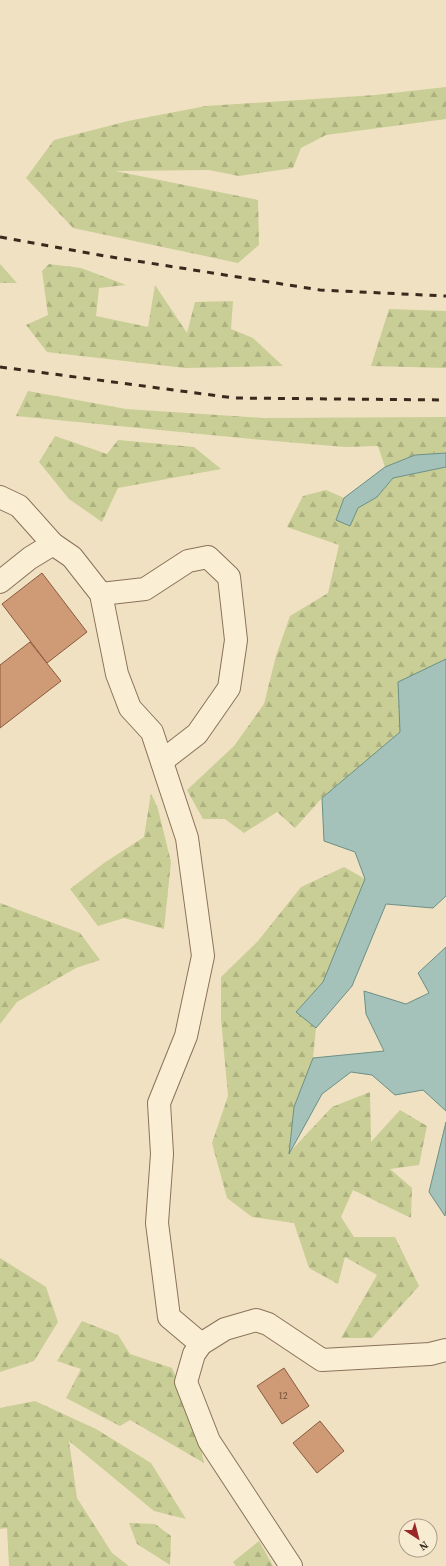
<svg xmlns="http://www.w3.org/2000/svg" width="446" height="1566" font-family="'Source Serif 4',serif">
  <defs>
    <pattern id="forest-firs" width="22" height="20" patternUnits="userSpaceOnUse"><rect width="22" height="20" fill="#c8ce95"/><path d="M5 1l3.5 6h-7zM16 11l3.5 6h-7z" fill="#adb180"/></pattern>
  </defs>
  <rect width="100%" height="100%" fill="#f0e1c2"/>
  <g fill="url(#forest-firs)">
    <polygon points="446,87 446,119 326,135 301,148 293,168 239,176 209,170 115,171 258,200 259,245 238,263 73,228 26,178 54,140 128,121 206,106 375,95"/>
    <polygon points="0,264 17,283 0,283"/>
    <polygon points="49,264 81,268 126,285 99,288 96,316 148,327 155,285 187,333 195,302 233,301 231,329 253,338 283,366 185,368 47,352 26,325 48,315 42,271"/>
    <polygon points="389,309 446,311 446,368 371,366"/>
    <polygon points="28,391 126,409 264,418 446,417 446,453 415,455 385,467 378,446 345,447 252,439 16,416"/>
    <polygon points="55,436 107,454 118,440 194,447 221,469 118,488 102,522 69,499 39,462"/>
    <polygon points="446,467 446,659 399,682 400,732 322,798 295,828 277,812 244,833 225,819 203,819 187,790 234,746 264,704 276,656 290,616 328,593 339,545 287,527 303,496 326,490 344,498 336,520 377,497 393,478"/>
    <polygon points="151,793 158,809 171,862 164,929 124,918 98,926 70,889 104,863 144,837"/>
    <polygon points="344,867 365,879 323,982 297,1011 316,1028 313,1058 294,1107 289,1153 332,1107 370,1092 371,1142 400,1110 427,1126 419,1165 390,1169 412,1188 411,1218 353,1190 341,1217 354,1237 395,1237 419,1286 372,1338 341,1338 377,1275 345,1257 338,1284 309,1268 294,1223 252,1217 227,1198 212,1143 228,1096 221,1019 221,977 258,941 301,887"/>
    <polygon points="0,903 80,933 100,960 76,968 17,1002 0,1024"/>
    <polygon points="0,1258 46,1287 58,1322 34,1361 0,1372"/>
    <polygon points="82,1321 118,1335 130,1354 172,1368 194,1418 204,1463 130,1420 120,1426 66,1398 81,1369 57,1361"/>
    <polygon points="35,1401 96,1429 151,1463 186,1519 154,1511 69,1441 77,1498 112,1553 129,1566 9,1566 7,1528 0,1529 0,1408"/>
    <polygon points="129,1523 155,1524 171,1536 170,1565 137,1544"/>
    <polygon points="259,1541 273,1566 236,1566 233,1562"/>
  </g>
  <g fill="#a4c2b9" stroke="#6b9087">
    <polygon points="446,453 446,467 393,478 377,497 358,508 350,526 336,520 344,498 385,467 415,455"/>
    <polygon points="446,659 446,896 433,908 386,904 352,986 316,1028 296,1012 323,982 365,879 355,852 324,841 322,798 400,732 398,682"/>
    <polygon points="446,947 446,1111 423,1090 395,1095 372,1075 351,1072 322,1094 289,1154 294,1107 313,1058 384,1051 366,1014 364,991 406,1004 429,993 418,973"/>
    <polygon points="446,1122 446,1209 445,1216 429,1192"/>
  </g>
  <g fill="#cf9a76" stroke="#8a5b3d">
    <polygon points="42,573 87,632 47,663 2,604"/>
    <polygon points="30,642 61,681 0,728 0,665"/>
    <polygon points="284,1368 309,1406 282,1424 257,1386"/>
    <polygon points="320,1421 344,1451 317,1473 293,1443"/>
  </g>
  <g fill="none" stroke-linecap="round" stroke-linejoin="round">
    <defs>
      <g id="minor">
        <polyline points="0,497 19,506 53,544 72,557 101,594 117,674 130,708 152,732 187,838 203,956 186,1036 159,1103 162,1154 157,1223 169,1317 201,1344"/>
        <polyline points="0,582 30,558 53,544"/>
        <polyline points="101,594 145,589 188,561 208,557 229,577 236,640 229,688 197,734 162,761"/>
        <polyline points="291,1566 209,1441 186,1382 194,1354 201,1344 225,1329 256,1320 268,1324 322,1360 430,1354 446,1350"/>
      </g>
    </defs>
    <use href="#minor" stroke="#8a7258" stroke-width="24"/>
    <use href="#minor" stroke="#faefd5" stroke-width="22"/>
    <g stroke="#392a1d" stroke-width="3" stroke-dasharray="7 7" stroke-linecap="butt">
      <polyline points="0,237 105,256 320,290 446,296"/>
      <polyline points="0,367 234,398 446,400"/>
    </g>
  </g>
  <g text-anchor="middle" stroke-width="3.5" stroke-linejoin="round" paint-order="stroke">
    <g font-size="9" fill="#5e4633">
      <text x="283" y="1399">12</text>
    </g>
  </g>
  <g transform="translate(418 1538) rotate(144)"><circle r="19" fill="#f7ecd2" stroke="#ab9e8a"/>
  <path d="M0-3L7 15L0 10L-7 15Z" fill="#9b2628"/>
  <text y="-6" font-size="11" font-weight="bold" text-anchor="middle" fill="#392a1d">N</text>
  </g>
</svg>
